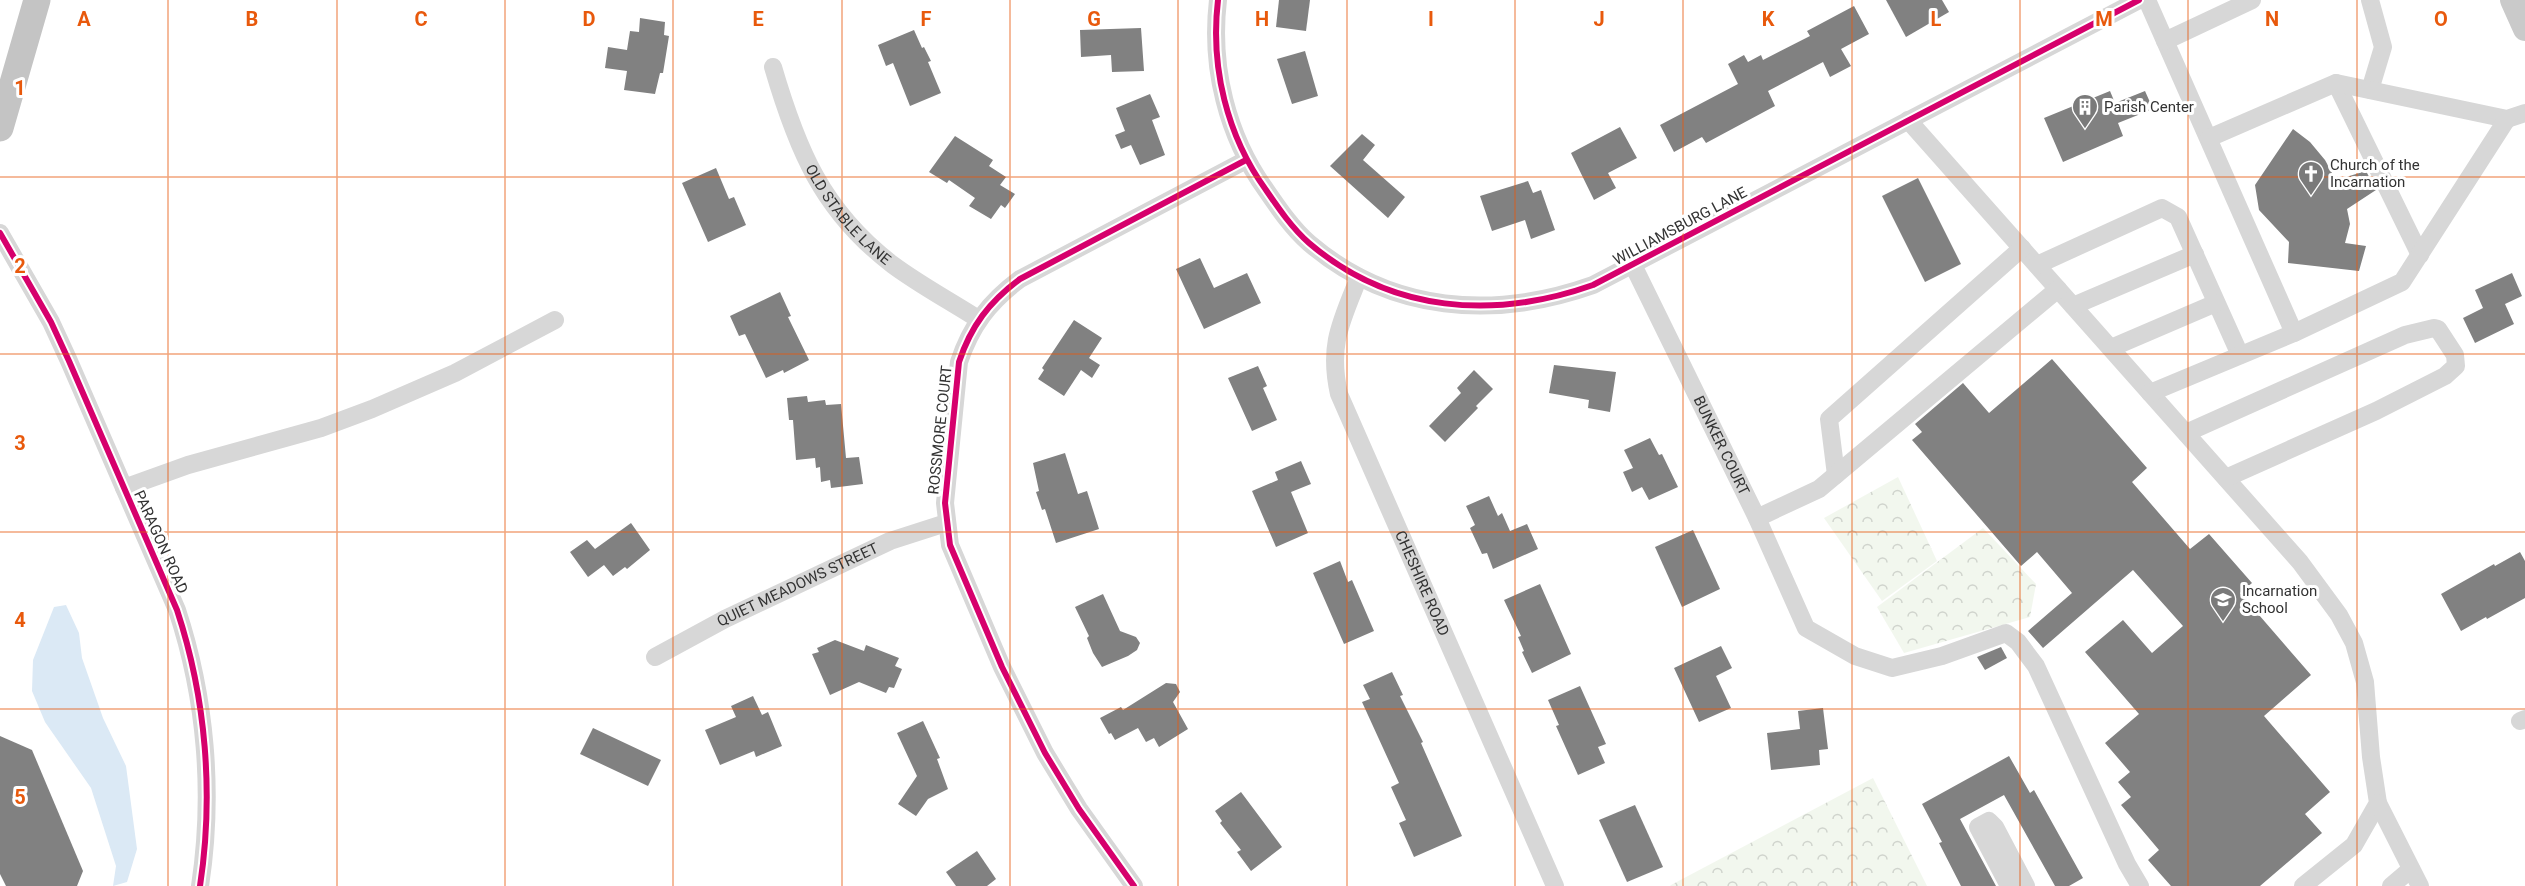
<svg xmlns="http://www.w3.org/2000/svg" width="2525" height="886" font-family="Roboto,sans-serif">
  <defs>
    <pattern id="forest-crowns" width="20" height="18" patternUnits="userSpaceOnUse" patternTransform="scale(1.5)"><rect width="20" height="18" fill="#f2f7ee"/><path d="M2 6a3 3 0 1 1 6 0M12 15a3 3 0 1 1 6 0" fill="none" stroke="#d0d4cd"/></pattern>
  </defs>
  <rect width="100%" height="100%" fill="#fff"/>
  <g fill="url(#forest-crowns)">
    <polygon points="1898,477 1937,561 1882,601 1824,518"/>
    <polygon points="1983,528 2036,584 2030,617 1904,653 1877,607"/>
    <polygon points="1873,778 1927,886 1670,886 1671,885"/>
  </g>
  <polygon fill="#dbe9f5" points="66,605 79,633 82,658 103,718 126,766 137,849 127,882 113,886 116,866 91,788 45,722 32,691 33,660 54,607"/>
  <g fill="#818181">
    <polygon points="1279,0 1310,0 1306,31 1276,27"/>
    <polygon points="1886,0 1942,0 1949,12 1906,37"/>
    <polygon points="1854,6 1869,34 1841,49 1851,66 1830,77 1823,62 1768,91 1775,106 1706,143 1702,137 1674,152 1660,125 1738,84 1728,64 1744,55 1748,62 1761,55 1763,60 1810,36 1807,31"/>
    <polygon points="640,18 665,22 664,35 669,36 663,73 660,73 655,94 624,90 627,71 605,68 608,47 627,50 630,31 639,32"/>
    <polygon points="1141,28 1144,71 1112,72 1111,55 1081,57 1080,30"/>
    <polygon points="914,30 922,48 924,47 931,61 928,62 941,93 910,106 893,63 886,66 878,45"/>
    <polygon points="1305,51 1318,96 1292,104 1277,59"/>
    <polygon points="2110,91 2115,103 2145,91 2153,109 2118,123 2123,136 2063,162 2044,118"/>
    <polygon points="1150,94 1160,117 1152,120 1165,155 1140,165 1131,145 1121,149 1115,135 1125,131 1116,108"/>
    <polygon points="1620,127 1637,158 1608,173 1616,188 1594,200 1571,153"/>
    <polygon points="2293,129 2310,142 2325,160 2336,180 2366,171 2376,190 2347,209 2350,224 2345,243 2366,246 2359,271 2288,263 2289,242 2259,210 2255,185"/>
    <polygon points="1362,134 1375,145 1363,160 1405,197 1388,218 1330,166"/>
    <polygon points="955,136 993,160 989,166 1006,177 1000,185 1015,194 1005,208 1001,205 991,219 969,206 975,198 949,180 947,183 929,172"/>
    <polygon points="716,168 729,199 734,197 746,225 708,242 682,183"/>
    <polygon points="1918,178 1961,264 1925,282 1882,196"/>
    <polygon points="1528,181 1533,193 1541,190 1555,230 1531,239 1525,220 1492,231 1480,196"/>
    <polygon points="1200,258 1214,288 1247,273 1261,303 1204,329 1176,269"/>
    <polygon points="2512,273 2522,296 2505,304 2514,324 2475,343 2463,318 2483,308 2475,290"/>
    <polygon points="780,292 791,316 788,317 809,360 784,373 783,370 766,378 745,334 739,336 730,316"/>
    <polygon points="1074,320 1102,338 1089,358 1100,365 1092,378 1081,370 1064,396 1038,379 1044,370 1042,368"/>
    <polygon points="2052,359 2147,468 2132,482 2190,549 2209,534 2252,583 2240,593 2311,675 2264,716 2330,792 2305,814 2322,833 2260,886 2171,886 2148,860 2159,850 2121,805 2131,797 2118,782 2130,772 2105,743 2139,714 2085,652 2123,620 2152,653 2183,626 2133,570 2043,648 2028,631 2072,593 2037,552 2021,566 1912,440 1922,432 1915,424 1963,383 1989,413"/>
    <polygon points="1554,365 1616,372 1610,412 1588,408 1589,400 1549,393"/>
    <polygon points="1258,366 1267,386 1263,388 1277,420 1252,431 1228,378"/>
    <polygon points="1474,370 1493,389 1476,406 1478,408 1445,442 1429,426 1461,393 1457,388"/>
    <polygon points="807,396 808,402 825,400 826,405 841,404 846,458 859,457 863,484 831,488 830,480 821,482 820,467 816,468 815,458 796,460 793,420 789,420 787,398"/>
    <polygon points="1650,438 1659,455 1662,454 1678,487 1649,500 1642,487 1632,492 1623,472 1633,468 1624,450"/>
    <polygon points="1065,453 1078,494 1087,491 1099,529 1056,543 1045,509 1042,510 1036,492 1039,491 1033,463"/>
    <polygon points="1301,461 1311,484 1291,492 1308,533 1276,547 1252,491 1278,480 1275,472"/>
    <polygon points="1489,496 1498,516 1502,513 1510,531 1527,524 1538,549 1493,569 1487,553 1482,554 1470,528 1475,525 1466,506"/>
    <polygon points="631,523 650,550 627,569 625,567 613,576 604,565 588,577 570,552 587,540 595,549"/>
    <polygon points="1693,530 1720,589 1682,607 1655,547"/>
    <polygon points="2520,552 2525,561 2525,598 2487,619 2486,617 2461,631 2441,594 2494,564 2495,566"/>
    <polygon points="1340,561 1348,582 1352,580 1374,631 1344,644 1313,573"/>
    <polygon points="1540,584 1571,654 1532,673 1522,652 1524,651 1518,637 1521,636 1504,600"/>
    <polygon points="1103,594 1120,631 1136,637 1140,643 1137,650 1128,656 1102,667 1093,653 1087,638 1089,636 1075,607"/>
    <polygon points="835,640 864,651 866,645 899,658 895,666 902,669 894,688 889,687 886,693 859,682 830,695 812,654 819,652 817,648"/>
    <polygon points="1721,646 1732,668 1716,676 1731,708 1699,722 1674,668"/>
    <polygon points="2001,647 2007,658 1985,670 1977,657"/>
    <polygon points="1392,672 1403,695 1400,696 1423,742 1421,743 1462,836 1414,857 1399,823 1406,820 1391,787 1399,783 1362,702 1370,699 1363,685"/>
    <polygon points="1166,683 1176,684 1180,692 1173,702 1188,729 1159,747 1154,738 1146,742 1138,728 1115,740 1111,733 1109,734 1100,718 1121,707 1123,710"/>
    <polygon points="1580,686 1606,744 1598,747 1605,763 1578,775 1556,726 1559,725 1548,700"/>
    <polygon points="753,696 762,715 768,712 782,746 756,757 754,751 720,765 705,730 736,717 731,706"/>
    <polygon points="1823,708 1828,749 1819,750 1820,765 1771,770 1767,733 1800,729 1798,711"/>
    <polygon points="923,721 940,758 937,759 948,789 928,799 916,816 898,804 917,776 897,733"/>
    <polygon points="593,728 661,760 648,786 580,754"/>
    <polygon points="0,736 32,750 83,871 77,886 6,886 0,874"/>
    <polygon points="2009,756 2030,793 2034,790 2083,878 2069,886 2055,886 2004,795 1960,819 1996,886 1961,886 1939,843 1942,842 1922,804"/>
    <polygon points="1241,792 1282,847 1251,871 1237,852 1241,850 1220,823 1222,821 1215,811"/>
    <polygon points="1635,805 1663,867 1627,882 1599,820"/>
    <polygon points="977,851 996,879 987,886 956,886 946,872"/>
  </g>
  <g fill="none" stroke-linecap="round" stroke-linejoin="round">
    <g stroke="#d7d7d7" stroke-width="18">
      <path d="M1218 0C1210 67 1227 136 1266 190 1279 209 1292 228 1309 243 1391 313 1494 320 1593 285L2139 0"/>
      <polyline points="2147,0 2294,333"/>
      <polyline points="2370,0 2383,47 2370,90"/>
      <polyline points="2165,41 2252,0"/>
      <path id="s1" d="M773 67C797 149 822 211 893 265 920 285 950 301 978 319"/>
      <polyline points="2336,83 2420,255"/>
      <polyline points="1908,120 2300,562 2339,615 2354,643 2365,682 2371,757 2378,803 2354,845 2303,886"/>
      <polyline points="2209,138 2336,83 2507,119 2525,113"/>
      <path d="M0 233 51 322 69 361 177 610C206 698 214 794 200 886"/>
      <path id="s2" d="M1633 265 1757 518 1806 628 1855 656 1892 668 1942 656 2006 633 2018 642 2036 666 2127 864 2140 886"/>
      <polyline points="2037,265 2162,208 2178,217 2240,355"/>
      <path id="s3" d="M1359 277C1341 322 1328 345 1339 394L1555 886"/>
      <polyline points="2073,306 2195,254"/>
      <polyline points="2111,348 2216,303"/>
      <polyline points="2150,393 2294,333 2402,282 2507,119"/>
      <polyline points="2186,433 2405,335 2434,328 2438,329 2455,355 2456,366 2445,376 2376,411 2226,478"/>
      <polyline points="1836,475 1829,419 2022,248"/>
      <polyline points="124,488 188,465 321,428 372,409 455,373 555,320"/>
      <polyline points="1757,518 1819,489 2058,289"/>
      <path id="s4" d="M655 657 725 619 890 541 946 523"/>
      <polyline points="2520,721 2525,719"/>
      <polyline points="2378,803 2420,886"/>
      <path d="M1134 886 1079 809 1045 753 1002 667 950 545 945 503 959 362C971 326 989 302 1020 279L1246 160"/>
      <polyline points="2009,886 1978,827 1989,821 1995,827 2026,886"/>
      <polyline points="2391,886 2411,869"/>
    </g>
    <polyline stroke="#cacaca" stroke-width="24" points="2512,0 2525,29"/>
    <polyline stroke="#c4c4c4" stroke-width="27" points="0,128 37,0"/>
    <defs>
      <g id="cycleway">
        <path d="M1218 0C1210 67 1227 136 1266 190 1279 209 1292 228 1309 243 1391 313 1494 320 1593 285L2139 0"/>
        <path d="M0 233 51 322 69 361 177 610C206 698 214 794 200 886"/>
        <path d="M1134 886 1079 809 1045 753 1002 667 950 545 945 503 959 362C971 326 989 302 1020 279L1246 160"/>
      </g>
    </defs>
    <use href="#cycleway" stroke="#fff" stroke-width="10"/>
    <use href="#cycleway" stroke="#d6006c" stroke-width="6"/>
  </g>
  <path fill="none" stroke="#e8590c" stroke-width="1.5" stroke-opacity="0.55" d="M168 0V886M337 0V886M505 0V886M673 0V886M842 0V886M1010 0V886M1178 0V886M1347 0V886M1515 0V886M1683 0V886M1852 0V886M2020 0V886M2188 0V886M2357 0V886M0 177H2525M0 354H2525M0 532H2525M0 709H2525"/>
  <defs>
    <symbol id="building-pin" viewBox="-11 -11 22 30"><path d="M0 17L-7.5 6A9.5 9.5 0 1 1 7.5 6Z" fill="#7a7a7a" stroke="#fff"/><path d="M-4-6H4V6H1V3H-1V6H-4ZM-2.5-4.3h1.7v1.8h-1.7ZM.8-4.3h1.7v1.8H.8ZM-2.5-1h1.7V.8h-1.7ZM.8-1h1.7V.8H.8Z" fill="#fff"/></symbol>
    <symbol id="church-pin" viewBox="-11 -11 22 30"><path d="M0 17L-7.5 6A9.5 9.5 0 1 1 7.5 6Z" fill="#7a7a7a" stroke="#fff"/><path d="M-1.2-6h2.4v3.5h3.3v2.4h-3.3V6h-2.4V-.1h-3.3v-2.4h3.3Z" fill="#fff"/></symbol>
    <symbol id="school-pin" viewBox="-11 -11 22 30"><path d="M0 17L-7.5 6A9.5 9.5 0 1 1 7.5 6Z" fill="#7a7a7a" stroke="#fff"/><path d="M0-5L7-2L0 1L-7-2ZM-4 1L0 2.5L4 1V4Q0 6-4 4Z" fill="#fff"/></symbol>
  </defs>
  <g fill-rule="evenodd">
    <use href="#building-pin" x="2070" y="92" width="30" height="40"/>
    <use href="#church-pin" x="2296" y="159" width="30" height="40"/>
    <use href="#school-pin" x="2208" y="585" width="30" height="40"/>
  </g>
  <g text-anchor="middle" stroke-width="6" stroke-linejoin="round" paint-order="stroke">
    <g font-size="15" fill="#333" stroke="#fff" text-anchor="start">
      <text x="2104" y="112">Parish Center</text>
      <text x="2330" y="170">Church of the<tspan x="2330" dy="17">Incarnation</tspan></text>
      <text x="2242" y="596">Incarnation<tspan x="2242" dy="17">School</tspan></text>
    </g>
    <g font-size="15" fill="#333" stroke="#fff">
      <text dy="5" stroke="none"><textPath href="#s1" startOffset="168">OLD STABLE LANE</textPath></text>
      <text transform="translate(1680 226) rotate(-28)" y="5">WILLIAMSBURG LANE</text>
      <text transform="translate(940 430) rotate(-84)" y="5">ROSSMORE COURT</text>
      <text dy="5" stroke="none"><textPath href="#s2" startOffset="201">BUNKER COURT</textPath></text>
      <text transform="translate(161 542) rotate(66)" y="5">PARAGON ROAD</text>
      <text dy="5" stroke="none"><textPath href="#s3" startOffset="328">CHESHIRE ROAD</textPath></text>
      <text dy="5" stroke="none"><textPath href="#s4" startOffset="160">QUIET MEADOWS STREET</textPath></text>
    </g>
  </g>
  <g font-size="20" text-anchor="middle" font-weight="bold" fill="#e8590c" stroke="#fff" stroke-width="6" stroke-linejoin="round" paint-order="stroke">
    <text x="84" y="26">A</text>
    <text x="252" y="26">B</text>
    <text x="421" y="26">C</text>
    <text x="589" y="26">D</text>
    <text x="758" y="26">E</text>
    <text x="926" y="26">F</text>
    <text x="1094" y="26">G</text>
    <text x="1262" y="26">H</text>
    <text x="1431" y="26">I</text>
    <text x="1599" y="26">J</text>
    <text x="1768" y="26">K</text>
    <text x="1936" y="26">L</text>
    <text x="2104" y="26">M</text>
    <text x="2272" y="26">N</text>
    <text x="2441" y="26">O</text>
    <text x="20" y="95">1</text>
    <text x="20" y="273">2</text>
    <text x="20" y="450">3</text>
    <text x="20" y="627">4</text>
    <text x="20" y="804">5</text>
  </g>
</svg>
